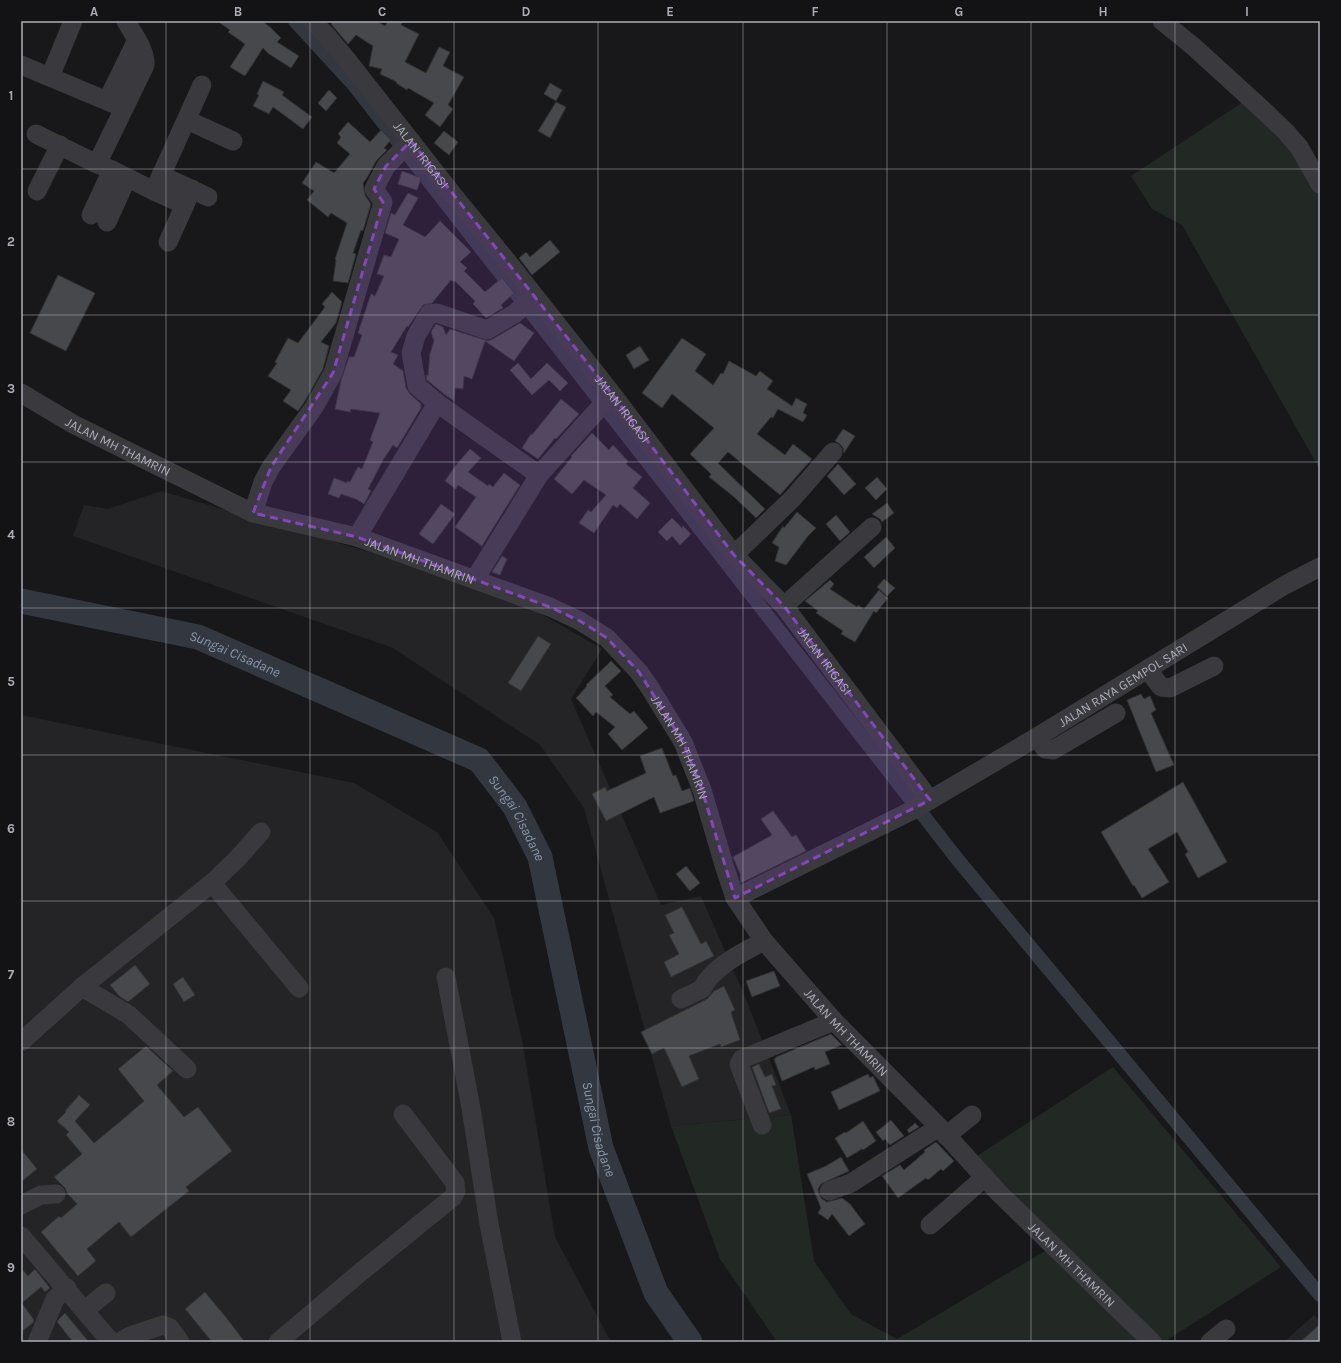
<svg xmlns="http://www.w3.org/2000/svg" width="1341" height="1363" font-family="Karla,sans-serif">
  <rect width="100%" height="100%" fill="#181719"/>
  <g fill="#242426">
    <polygon points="161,491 502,591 602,649 571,699 661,905 701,896 746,999 791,1115 671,1126 584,808 540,745 393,648 73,536 84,505 108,509"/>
    <polygon points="21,715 354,783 437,832 494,918 522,1040 555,1237 611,1342 21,1342"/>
    <polygon points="1314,1315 1320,1322 1320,1342 1284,1342"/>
  </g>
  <g fill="#222924">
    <polygon points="1258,92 1304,141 1320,170 1320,470 1182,225 1152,209 1131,176"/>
    <polygon points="1113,1067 1281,1267 1164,1342 777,1342 720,1259 671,1126 791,1115 814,1261 851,1314 897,1339 1045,1251 977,1156"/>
  </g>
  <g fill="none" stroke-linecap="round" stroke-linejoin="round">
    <polyline stroke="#333840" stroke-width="14" points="295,21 353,84 958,860 1320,1295"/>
    <path stroke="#333840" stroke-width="25" id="s1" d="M21 601 198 637 479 760 515 807 540 857 601 1148 656 1293 690 1342"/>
  </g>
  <g fill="#47484b" stroke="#323235">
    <polygon points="217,21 262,21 270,27 281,38 277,42 299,56 291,68 269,54 263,48 245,76 230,67 245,44 228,32 230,30"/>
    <polygon points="334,21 377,21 385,26 388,21 403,21 401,25 419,34 405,62 426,73 439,47 450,52 443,66 464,77 448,105 453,109 440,127 425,115 434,103 408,88 407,90 396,83 397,82 380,74 382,69 369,66 373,46 356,35 348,44 331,24"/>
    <polygon points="263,81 284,92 282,95 312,117 303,129 273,107 269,114 253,106 259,95 257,94"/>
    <polygon points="550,83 562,90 556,101 544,94"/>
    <polygon points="329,90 337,98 326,111 318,103"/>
    <polygon points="556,102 566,107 550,138 538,131"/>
    <polygon points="348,122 370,142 381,130 391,140 384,148 387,150 376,161 367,178 363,183 365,195 371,204 363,231 361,230 353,253 356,254 348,283 333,281 336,260 335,259 347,223 331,213 328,217 307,200 314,191 302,183 316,162 334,173 350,154 337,143 341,137 338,134"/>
    <polygon points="444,131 458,142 449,155 434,143"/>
    <polygon points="402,171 421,178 417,190 398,184"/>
    <polygon points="408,193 418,198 403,225 425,237 440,221 471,252 460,262 467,268 464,271 485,292 502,278 514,293 501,305 503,308 486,318 473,304 475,301 455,281 454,282 451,280 432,303 423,305 408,327 407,326 391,352 398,355 393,364 403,371 406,388 410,394 421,404 421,408 397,448 393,445 383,460 368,489 371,491 364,504 356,499 341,494 339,498 328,494 334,478 347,483 347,481 350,482 358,467 362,469 373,442 370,440 380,413 351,409 350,412 335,409 341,381 349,357 354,357 362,335 358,333 371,294 375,296 384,276 377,274 384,255 391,257 399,239 385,233 391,213 395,215"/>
    <polygon points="550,240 560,252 532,275 519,258 526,252 530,257"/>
    <polygon points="58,275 95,293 66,351 30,333"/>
    <polygon points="332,292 342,302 336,323 321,342 329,346 323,369 305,401 298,411 283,401 291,390 268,376 277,363 275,362 288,338 298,343 325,307 322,304"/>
    <polygon points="520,323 534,333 514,361 485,341 472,379 464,376 463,389 455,388 454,401 444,394 427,380 426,375 428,376 430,354 434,341 431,332 436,324 443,327 446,335 450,329 488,341 493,339"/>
    <polygon points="682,338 706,354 695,371 713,385 721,373 723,374 729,361 756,376 760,371 773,381 767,389 792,406 796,398 807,404 803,413 807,415 803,422 778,409 773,418 771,417 757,434 785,455 793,444 812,459 780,495 728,452 718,463 765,509 756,518 734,497 709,477 711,474 690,454 714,428 672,394 662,408 642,393"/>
    <polygon points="640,346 649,360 634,369 626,355"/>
    <polygon points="518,363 531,379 547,363 568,383 560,391 549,380 532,395 510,370"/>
    <polygon points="561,399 579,414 556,439 555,438 538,459 522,448 531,434 532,435"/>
    <polygon points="843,429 855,436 844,453 843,448 840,444 835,441"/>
    <polygon points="592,433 609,450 613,445 628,461 626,464 642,477 633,488 650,503 637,519 620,504 617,508 613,505 594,533 579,523 588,510 591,512 606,495 584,480 572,494 554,479 572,457 571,456"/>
    <polygon points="470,449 481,458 468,472 488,486 489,484 493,487 504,473 520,485 482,546 455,527 476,497 458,485 456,489 445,481 456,465"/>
    <polygon points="838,464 856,484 844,495 827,476"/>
    <polygon points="877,477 887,489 876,500 865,488"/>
    <polygon points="887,503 894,513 882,522 880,519 872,514"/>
    <polygon points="441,504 455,514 433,544 419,534"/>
    <polygon points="797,512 816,528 808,536 786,565 775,561 779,547 772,543 783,526 784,528"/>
    <polygon points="836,515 850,532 840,541 826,524"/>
    <polygon points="672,518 682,528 683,526 691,534 680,545 672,536 667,541 658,532"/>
    <polygon points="886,537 895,548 874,568 864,557"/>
    <polygon points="502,556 507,559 500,575 492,572"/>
    <polygon points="884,579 895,588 887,596 877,587"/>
    <polygon points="830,580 834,584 830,589 857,607 858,605 864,609 879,590 888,598 876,613 874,611 855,642 841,634 843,631 816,613 818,611 805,601"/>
    <polygon points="538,636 551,644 521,691 508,683"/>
    <polygon points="611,661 621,671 605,686 613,695 610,697 630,714 634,711 648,728 622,750 608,734 615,727 596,712 593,716 576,698 587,686 586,685"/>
    <polygon points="1141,694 1144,699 1150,696 1156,710 1151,713 1174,765 1156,772 1127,700"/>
    <polygon points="662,748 673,776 676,775 682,791 690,788 694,801 660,813 654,797 606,821 592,794 605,787 607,791 646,773 640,756"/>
    <polygon points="1183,782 1227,862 1198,878 1185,854 1188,852 1177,832 1148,849 1169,882 1142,898 1134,885 1133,886 1101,832"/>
    <polygon points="773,811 792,837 796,835 806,851 741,883 740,877 741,876 733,857 772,835 761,819"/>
    <polygon points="686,866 700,883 690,891 676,874"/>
    <polygon points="682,907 701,944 706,941 714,956 671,977 664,962 679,954 669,935 674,933 665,915"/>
    <polygon points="135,965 150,984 128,1002 119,996 110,985"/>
    <polygon points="774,971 780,986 752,997 746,981"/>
    <polygon points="183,977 195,995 184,1002 173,984"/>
    <polygon points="724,986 735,1010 731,1012 740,1040 721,1047 720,1044 689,1056 699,1079 682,1087 664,1048 652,1054 641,1032 707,999 714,991"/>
    <polygon points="831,1034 842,1045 825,1052 830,1064 815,1070 814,1067 782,1081 774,1059 776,1058 776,1057"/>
    <polygon points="146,1046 173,1071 157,1085 184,1117 198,1107 232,1151 186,1187 189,1191 131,1237 119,1222 87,1249 96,1261 78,1276 41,1232 59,1216 61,1218 77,1204 67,1193 65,1188 54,1177 82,1154 66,1135 69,1132 57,1121 66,1112 65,1111 79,1095 90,1105 75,1121 94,1143 122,1120 144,1101 118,1069"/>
    <polygon points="759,1064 765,1077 772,1074 776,1085 772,1086 781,1109 769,1113 752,1067"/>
    <polygon points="868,1074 870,1078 873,1076 880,1091 839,1110 831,1092"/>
    <polygon points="891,1120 904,1136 890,1145 885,1139 883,1141 876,1132"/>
    <polygon points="863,1121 876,1141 863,1150 862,1149 847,1158 835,1138 845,1132 846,1133"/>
    <polygon points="915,1123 919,1127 909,1133 907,1130"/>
    <polygon points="936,1142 954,1161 943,1171 941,1169 928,1180 926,1178 898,1198 882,1176 900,1165 904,1170 925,1152 924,1150"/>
    <polygon points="21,1149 37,1169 21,1182"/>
    <polygon points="841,1157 849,1171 821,1184 818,1189 819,1194 822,1199 827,1202 842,1198 850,1204 865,1224 849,1236 832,1214 828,1220 818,1213 821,1208 807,1174 826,1166"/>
    <polygon points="21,1268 28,1276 35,1269 50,1288 45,1292 41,1287 22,1303 34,1320 33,1323 21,1332"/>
    <polygon points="205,1292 225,1316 245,1342 212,1342 185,1309"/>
    <polygon points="65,1313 89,1342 73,1342 57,1322 59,1319"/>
    <polygon points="1320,1324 1320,1342 1300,1342"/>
  </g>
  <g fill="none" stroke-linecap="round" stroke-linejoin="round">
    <g stroke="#39393e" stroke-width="19">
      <path id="s2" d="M312 21 328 37 348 61 454 196 507 261 612 394 734 555 784 606 930 800"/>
      <polyline points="1162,21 1194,47 1263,110 1286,132 1299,147 1320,184"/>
      <polyline points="21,65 124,108"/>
      <polyline points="50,77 73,21"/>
      <polyline points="107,101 137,40"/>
      <polyline points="187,120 233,141"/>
      <path d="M36 134 97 164 145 65C146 50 133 34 126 21"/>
      <polyline points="112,170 154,191 202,85"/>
      <polyline points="161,175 208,197"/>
      <polyline points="37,191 60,145"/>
      <polyline points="154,191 185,205"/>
      <polyline points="91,215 112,170 100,165"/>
      <polyline points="107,222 127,178"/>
      <polyline points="168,242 192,189"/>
      <path id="s3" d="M21 393 73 424 253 513 357 537 550 607 580 621 607 638 639 672 650 688 683 742 702 790 724 865 735 898 764 941 834 1021 939 1127 998 1192 1152 1342"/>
      <polyline points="437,403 539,475"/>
      <polyline points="253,513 263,482 271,467 314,407 333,373 383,202 374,189 386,166 411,141"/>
      <polyline points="357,537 437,403 417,386 411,353 416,336 429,314 437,313 487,330 514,314 535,297"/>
      <polyline points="734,555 793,498 833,452"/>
      <polyline points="475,579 539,475 612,394"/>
      <polyline points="784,606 872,527"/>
      <polyline points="1149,668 1154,678 1161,687 1170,688 1214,666"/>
      <polyline points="1037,737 1045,749 1053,750 1116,713"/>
      <polyline points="212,883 299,988"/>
      <path id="s4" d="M735 898 913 810 1037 737 1285 585 1320 567"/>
      <polyline points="446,977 471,1108 489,1224 512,1342"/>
      <polyline points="82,987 129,1015 187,1069"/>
      <path d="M681 999 702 989C712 967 743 952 764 941"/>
      <polyline points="21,1042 82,987 212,883 237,859 261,832"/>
      <polyline points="762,1125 739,1064 742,1059 834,1021"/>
      <polyline points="946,1136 972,1115"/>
      <polyline points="829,1191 851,1183 939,1127"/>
      <polyline points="21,1205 41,1195 56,1194"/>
      <polyline points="930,1225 985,1177"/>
      <polyline points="21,1236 111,1342"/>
      <polyline points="85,1310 106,1293"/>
      <polyline points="37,1342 55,1299 67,1288"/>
      <polyline points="119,1342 130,1336 163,1325 170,1328 180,1342"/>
      <polyline points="278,1342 356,1276 453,1197 456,1191 455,1183 403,1114"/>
      <polyline points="1210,1342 1226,1329"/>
    </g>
  </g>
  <path fill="#8546bd" fill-opacity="0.2" stroke="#8546bd" stroke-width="3" stroke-dasharray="8 5" stroke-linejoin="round" d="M411 141 612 394 734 555 784 606 930 800 735 898 702 790 683 742 639 672 607 638 580 621 550 607 357 537 253 513 271 467 333 373 383 202 374 189 386 166Z"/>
  <path fill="none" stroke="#abadb7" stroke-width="1" stroke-opacity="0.55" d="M166 21V1342M310 21V1342M454 21V1342M598 21V1342M743 21V1342M887 21V1342M1031 21V1342M1175 21V1342M21 169H1320M21 315H1320M21 462H1320M21 608H1320M21 755H1320M21 901H1320M21 1048H1320M21 1194H1320"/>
  <g text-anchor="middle" stroke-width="3.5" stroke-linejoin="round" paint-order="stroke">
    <g font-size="13" fill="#abadb7" stroke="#131214">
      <text dy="5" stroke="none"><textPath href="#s2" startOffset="173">JALAN IRIGASI</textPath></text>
      <text dy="5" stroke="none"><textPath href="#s2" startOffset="497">JALAN IRIGASI</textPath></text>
      <text dy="5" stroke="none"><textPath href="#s3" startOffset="111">JALAN MH THAMRIN</textPath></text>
      <text dy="5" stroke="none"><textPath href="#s3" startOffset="435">JALAN MH THAMRIN</textPath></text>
      <text dy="5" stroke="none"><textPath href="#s2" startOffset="821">JALAN IRIGASI</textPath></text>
      <text dy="5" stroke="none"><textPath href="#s4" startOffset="443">JALAN RAYA GEMPOL SARI</textPath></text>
      <text dy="5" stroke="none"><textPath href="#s3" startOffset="771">JALAN MH THAMRIN</textPath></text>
      <text dy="5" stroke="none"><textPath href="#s3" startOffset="1107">JALAN MH THAMRIN</textPath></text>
      <text dy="5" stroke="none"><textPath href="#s3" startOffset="1431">JALAN MH THAMRIN</textPath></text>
    </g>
    <g font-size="14" font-style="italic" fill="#8797ae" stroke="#131214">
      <text dy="5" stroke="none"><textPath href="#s1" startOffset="221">Sungai Cisadane</textPath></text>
      <text dy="5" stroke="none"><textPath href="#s1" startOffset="557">Sungai Cisadane</textPath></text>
      <text dy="5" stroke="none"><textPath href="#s1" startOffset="881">Sungai Cisadane</textPath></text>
    </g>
  </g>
  <rect width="1341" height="1363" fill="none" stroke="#131214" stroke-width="44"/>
  <rect x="22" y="22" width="1297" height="1319" fill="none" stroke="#abadb7" stroke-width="1.5"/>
  <g font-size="13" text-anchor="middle" font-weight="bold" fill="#abadb7">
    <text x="94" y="16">A</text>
    <text x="238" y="16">B</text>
    <text x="382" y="16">C</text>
    <text x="526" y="16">D</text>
    <text x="670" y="16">E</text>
    <text x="815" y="16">F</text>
    <text x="959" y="16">G</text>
    <text x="1103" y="16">H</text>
    <text x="1247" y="16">I</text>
    <text x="11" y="100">1</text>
    <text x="11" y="246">2</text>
    <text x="11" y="393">3</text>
    <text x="11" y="539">4</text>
    <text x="11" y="686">5</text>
    <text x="11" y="833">6</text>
    <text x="11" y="979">7</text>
    <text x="11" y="1126">8</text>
    <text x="11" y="1272">9</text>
  </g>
</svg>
